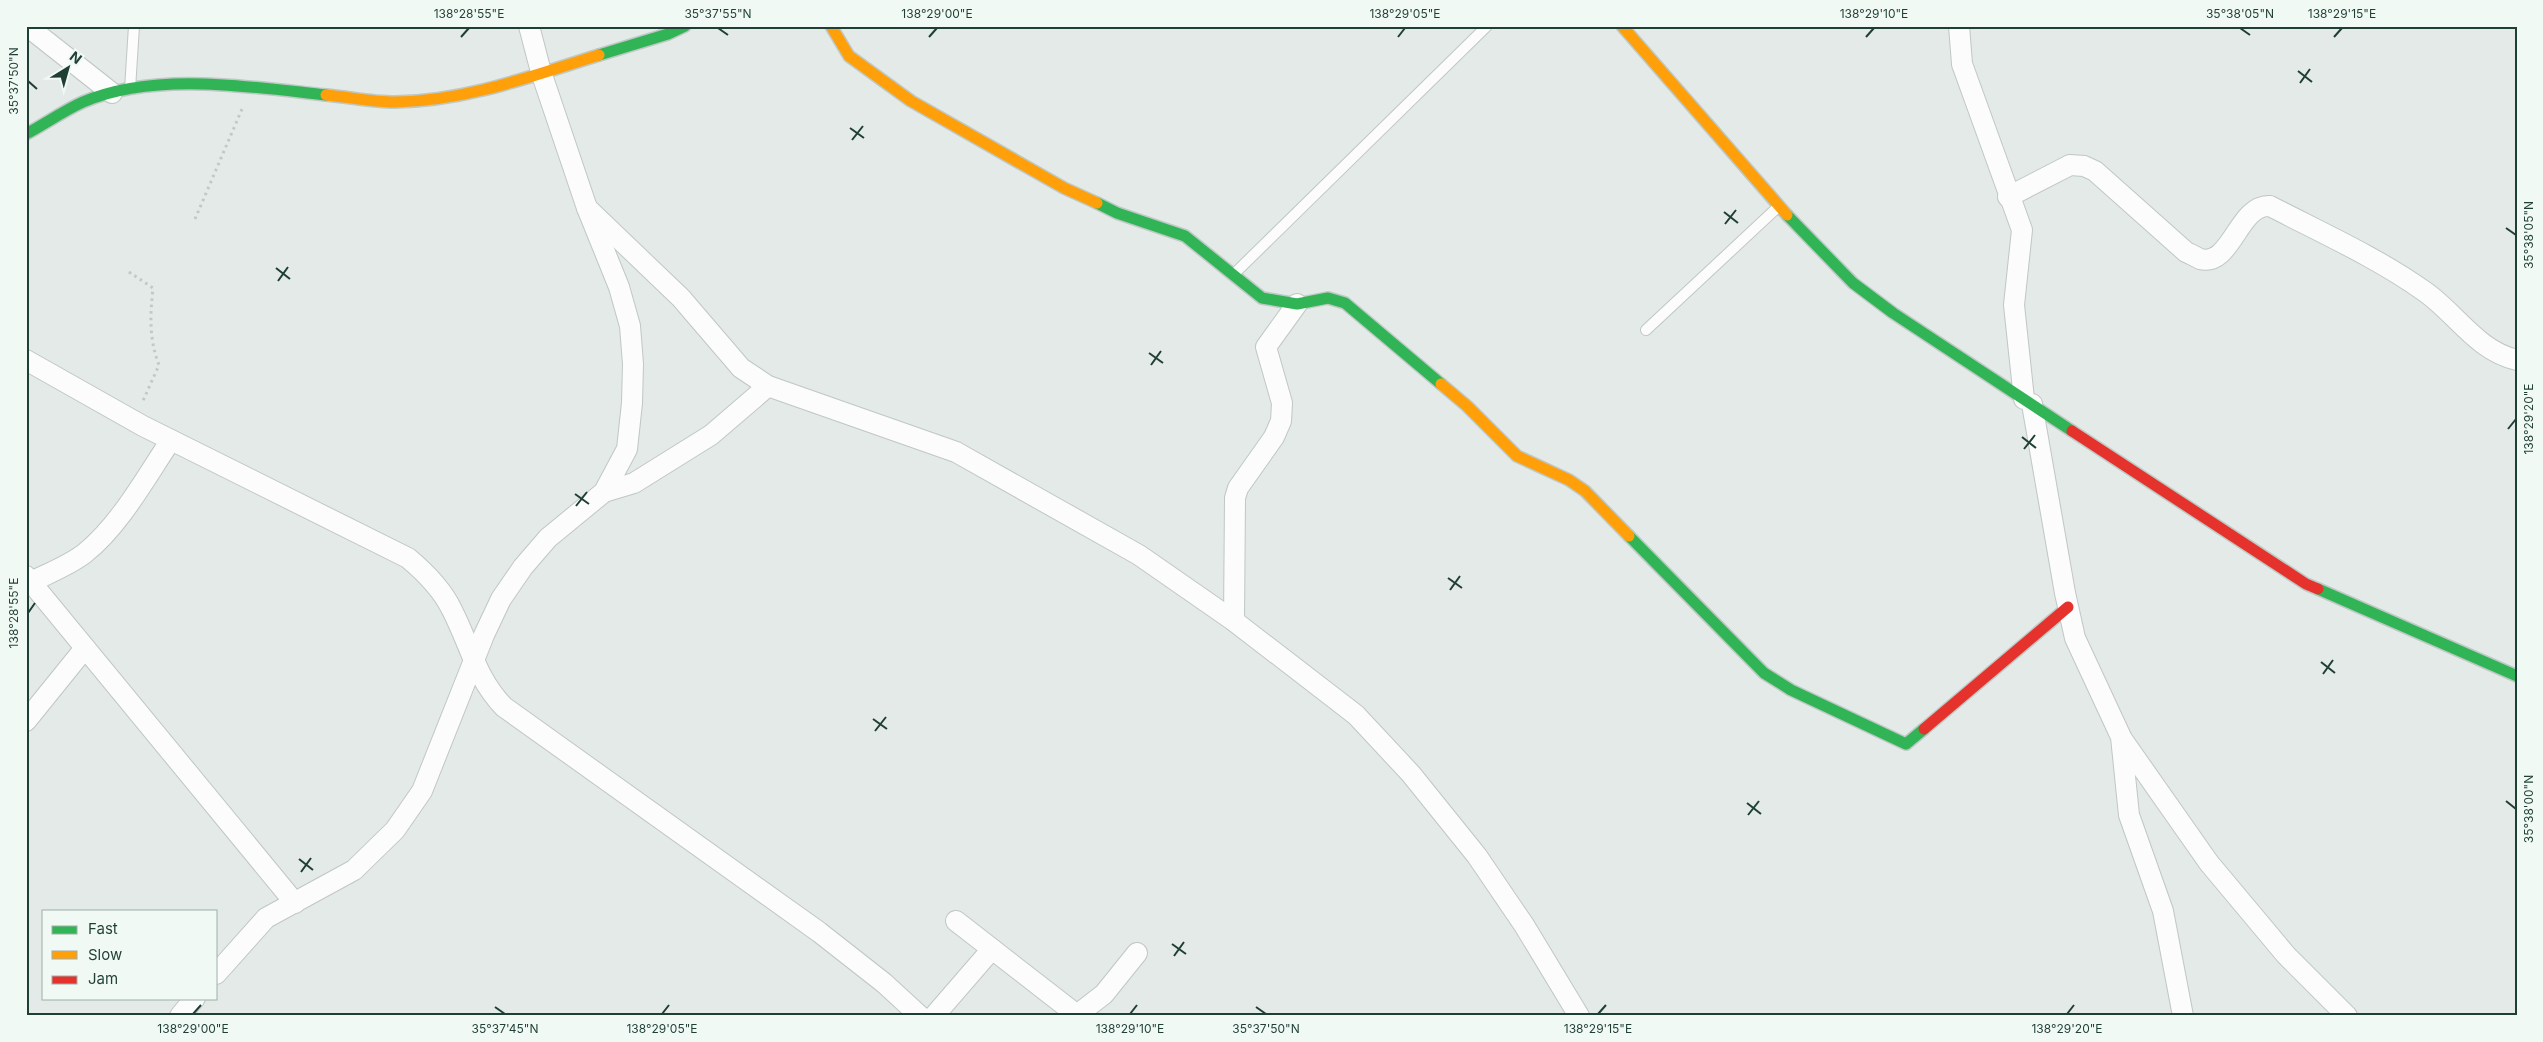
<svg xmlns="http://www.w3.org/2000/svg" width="2543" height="1042" font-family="Inter,sans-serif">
  <rect width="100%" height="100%" fill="#e3eae7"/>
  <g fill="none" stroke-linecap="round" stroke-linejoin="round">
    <defs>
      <g id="lane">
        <polyline points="130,89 134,26"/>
        <polyline points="1234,274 1487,26"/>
        <polyline points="1646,330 1778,207"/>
      </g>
      <g id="street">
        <polyline points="27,26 112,93"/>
        <polyline points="1959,26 1962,64 2022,230 2014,305 2024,399"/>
        <path d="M2008 197 2070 165 2084 166 2095 171 2186 252C2191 254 2196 257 2200 259 2232 267 2238 204 2270 206 2322 233 2376 257 2424 291 2456 313 2477 351 2517 360"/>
        <polyline points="587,208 681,298 741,368 768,386 956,452 1139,555 1234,621 1356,715 1411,774 1477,856 1524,925 1579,1016"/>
        <path d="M26 360 143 426 408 558C426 573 442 589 452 610 470 645 476 678 504 707L819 932 884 983 920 1016"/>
        <polyline points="2032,404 2065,593 2075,638 2121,737 2129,815 2163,911 2183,1016"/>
        <polyline points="604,492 634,483 711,435 768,386"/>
        <polyline points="26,576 295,903"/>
        <path d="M31 582C49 573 70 565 85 553 120 525 146 477 171 440"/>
        <polyline points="1234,621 1235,498 1238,488 1274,437 1281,421 1282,403 1266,347 1297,304"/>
        <polyline points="26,721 85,648"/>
        <polyline points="2122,739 2209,863 2286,955 2347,1016"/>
        <polyline points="956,921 1077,1015 1104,994 1137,953"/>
        <polyline points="216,974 266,918 354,870 395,830 422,791 484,635 501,599 523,567 548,538 604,492 627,449 632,403 633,364 630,326 619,287 587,208 541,72 529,26"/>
        <polyline points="180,1016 195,998"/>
        <polyline points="934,1016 992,949"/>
      </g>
      <g id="fast">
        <polyline points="599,55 668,34 685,26"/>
        <path d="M26 134C45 124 63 111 83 102 155 71 251 87 326 95"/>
        <polyline points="1097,203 1117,213 1185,236 1262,298 1297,304 1328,298 1345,303 1441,384"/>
        <polyline points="1787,215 1853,283 1893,313 2072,431"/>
        <polyline points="1629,536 1764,673 1791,690 1906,744 1924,729"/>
        <polyline points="2318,589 2517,676"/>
      </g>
      <g id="slow">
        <polyline points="831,26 849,56 911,101 1064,188 1097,203"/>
        <polyline points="1622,26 1787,215"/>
        <path d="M326 95C349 97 372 102 395 102 466 101 532 76 599 55"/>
        <polyline points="1441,384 1467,406 1517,456 1569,480 1585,491 1629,536"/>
      </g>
      <g id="jam">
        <polyline points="2072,431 2306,584 2318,589"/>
        <polyline points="1924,729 2068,607"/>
      </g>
    </defs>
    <use href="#lane" stroke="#c0c7c4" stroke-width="12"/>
    <use href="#street" stroke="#c0c7c4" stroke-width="22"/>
    <use href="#fast" stroke="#bec8c4" stroke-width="14"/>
    <use href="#slow" stroke="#bec8c4" stroke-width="14"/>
    <use href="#jam" stroke="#bec8c4" stroke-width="14"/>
    <g stroke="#c0cac5" stroke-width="3" stroke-dasharray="2.5 4" stroke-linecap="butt">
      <polyline points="195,219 242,109"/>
      <path d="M129 272 153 288C150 316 149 339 159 365L142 403"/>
    </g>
    <use href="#lane" stroke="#fbfcfb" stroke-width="10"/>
    <use href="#street" stroke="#fbfcfb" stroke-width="20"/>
    <use href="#fast" stroke="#30b455" stroke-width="11"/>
    <use href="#slow" stroke="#ff9f0a" stroke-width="11"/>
    <use href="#jam" stroke="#e5322d" stroke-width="11"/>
  </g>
  <path fill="none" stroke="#1f3f35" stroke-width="2" d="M718 28 728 35M2240 28 2250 35M461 37 469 28M929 37 937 28M1398 37 1405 28M1866 37 1874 28M2334 37 2342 28M2298 71 2312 82M28 81 37 89M2300 83 2310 69M850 128 864 138M852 140 863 126M1724 212 1738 223M1725 224 1736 210M2506 228 2516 235M276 268 290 279M278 281 288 267M1149 353 1163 363M1151 365 1161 351M2508 429 2516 419M2022 437 2036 448M2024 449 2035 435M575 494 589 504M576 506 587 492M1448 578 1462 588M1450 590 1460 576M28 613 35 603M2321 662 2335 673M2323 674 2333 660M873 719 887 729M875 731 886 717M2506 801 2516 809M1747 803 1761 814M1748 815 1759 801M299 859 313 870M301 872 311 858M1172 944 1186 954M1174 956 1184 942M495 1007 505 1014M1256 1007 1266 1014M193 1014 201 1005M662 1014 669 1005M1130 1014 1137 1005M1598 1014 1606 1005M2067 1014 2074 1005"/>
  <rect width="2543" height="1042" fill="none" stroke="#f1f9f5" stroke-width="55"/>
  <rect x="42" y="910" width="175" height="90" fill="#f1f9f5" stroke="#9dafa8"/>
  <rect x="52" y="926" width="25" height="8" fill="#30b455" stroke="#9dafa8"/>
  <text x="88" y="934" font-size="15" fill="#1f3f35">Fast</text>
  <rect x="52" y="951" width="25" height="8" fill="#ff9f0a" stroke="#9dafa8"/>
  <text x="88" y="960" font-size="15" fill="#1f3f35">Slow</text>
  <rect x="52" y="976" width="25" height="8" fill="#e5322d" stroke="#9dafa8"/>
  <text x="88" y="984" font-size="15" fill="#1f3f35">Jam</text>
  <g transform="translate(68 68) rotate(37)" stroke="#f1f9f5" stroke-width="4" paint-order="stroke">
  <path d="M0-4L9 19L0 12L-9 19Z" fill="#1f3f35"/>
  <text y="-8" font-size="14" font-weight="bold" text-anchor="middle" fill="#1f3f35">N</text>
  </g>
  <rect x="28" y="28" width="2488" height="986" fill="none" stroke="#1f3f35" stroke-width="2"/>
  <g font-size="12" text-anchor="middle" fill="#1f3f35">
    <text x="469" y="18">138°28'55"E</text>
    <text x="718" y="18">35°37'55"N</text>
    <text x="937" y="18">138°29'00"E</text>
    <text x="1405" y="18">138°29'05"E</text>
    <text x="1874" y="18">138°29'10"E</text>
    <text x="2240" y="18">35°38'05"N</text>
    <text x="2342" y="18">138°29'15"E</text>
    <text transform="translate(14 81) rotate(-90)" y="4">35°37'50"N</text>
    <text transform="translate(2529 235) rotate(-90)" y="4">35°38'05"N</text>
    <text transform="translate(2529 419) rotate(-90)" y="4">138°29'20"E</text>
    <text transform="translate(14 613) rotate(-90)" y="4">138°28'55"E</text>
    <text transform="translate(2529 809) rotate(-90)" y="4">35°38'00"N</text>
    <text x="193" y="1033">138°29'00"E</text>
    <text x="505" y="1033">35°37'45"N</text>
    <text x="662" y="1033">138°29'05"E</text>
    <text x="1130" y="1033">138°29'10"E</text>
    <text x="1266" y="1033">35°37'50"N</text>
    <text x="1598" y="1033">138°29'15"E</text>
    <text x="2067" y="1033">138°29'20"E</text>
  </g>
</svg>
